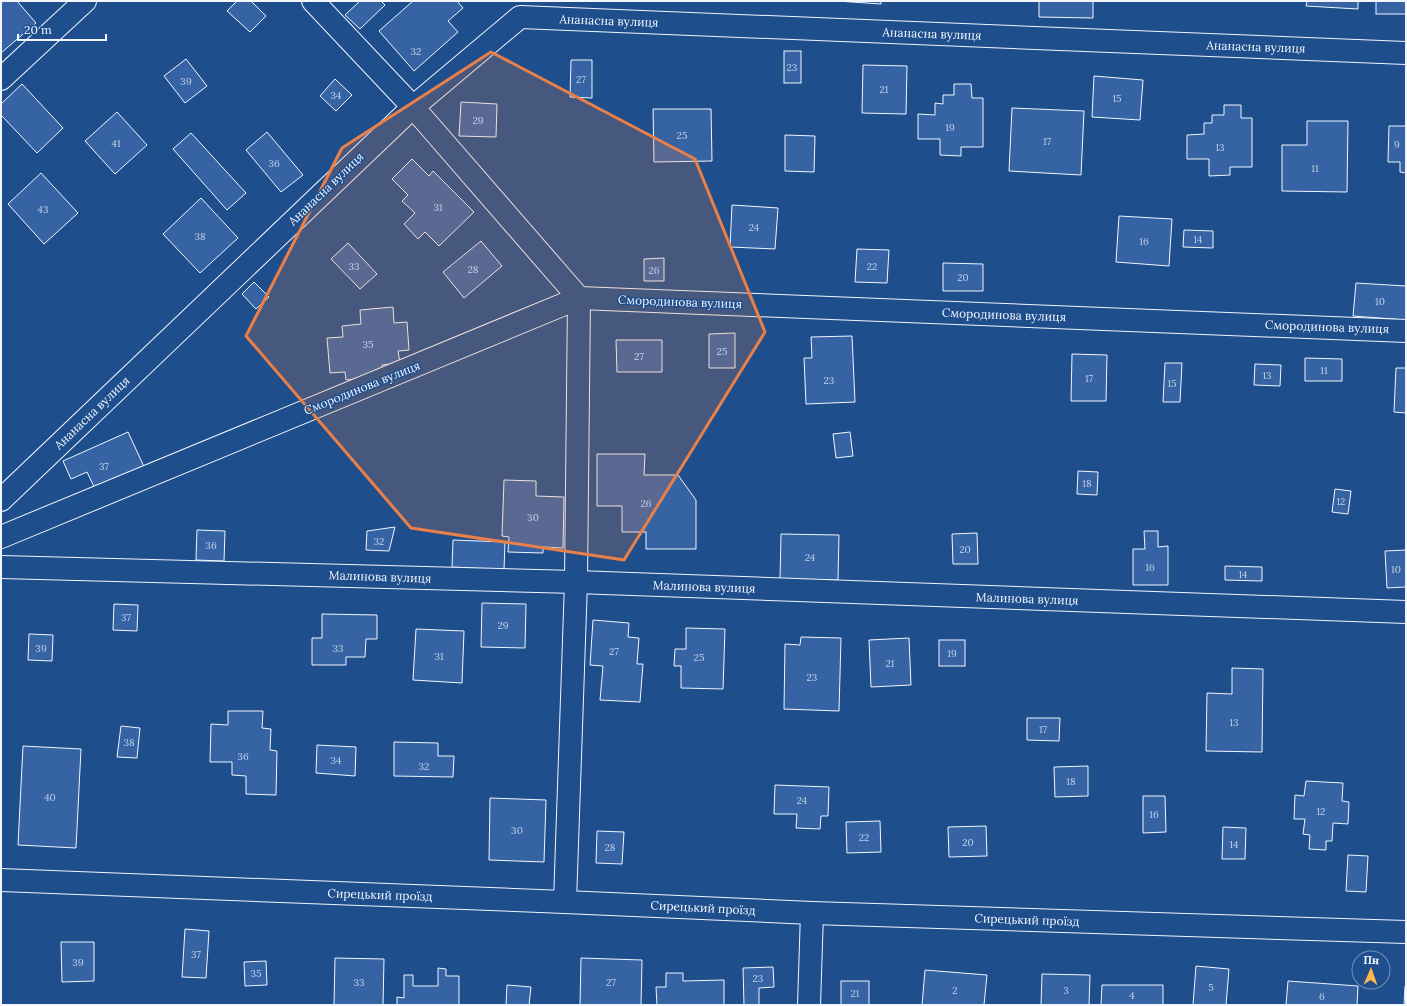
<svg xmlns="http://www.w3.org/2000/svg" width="1407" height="1006" font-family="Lora,serif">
  <rect width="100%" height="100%" fill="#1f4e8c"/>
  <g fill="#3563a3" stroke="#f2f6ff">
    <polygon points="1,1 17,1 36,23 1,53"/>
    <polygon points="237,1 251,1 266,16 250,32 227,11"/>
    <polygon points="360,1 381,1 385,5 360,29 345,15"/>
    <polygon points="413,1 457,1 463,8 448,21 458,32 414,71 379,31"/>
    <polygon points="837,1 881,1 881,4"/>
    <polygon points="1039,1 1093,1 1093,18 1039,17"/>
    <polygon points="1307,1 1358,1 1358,9 1306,6"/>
    <rect x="1376" y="1" width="30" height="13"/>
    <rect x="784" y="51" width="17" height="32"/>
    <polygon points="186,59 207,86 185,103 164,76"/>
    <polygon points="571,60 592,60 592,98 570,97"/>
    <polygon points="863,65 907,66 906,114 862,113"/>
    <polygon points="1094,76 1143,80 1140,120 1092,117"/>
    <polygon points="335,79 352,95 336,111 320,96"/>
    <polygon points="22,84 63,128 37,153 1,115 1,104"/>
    <polygon points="954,84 971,84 972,98 983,98 983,147 961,147 961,156 940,155 940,139 918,139 918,114 935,115 935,103 943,104 943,95 954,95"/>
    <polygon points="461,102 497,104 496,137 459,136"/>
    <polygon points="1224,105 1241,105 1241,118 1252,118 1252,167 1230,167 1230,175 1209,176 1209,159 1187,159 1187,135 1204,134 1204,123 1212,123 1212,115 1224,115"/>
    <polygon points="1012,108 1084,111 1081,175 1009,171"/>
    <polygon points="653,109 711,109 712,161 654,162"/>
    <polygon points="117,112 147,145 115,174 85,141"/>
    <polygon points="1307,121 1348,121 1347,192 1282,191 1282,145 1307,145"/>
    <polygon points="1389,126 1406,126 1406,173 1400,172 1400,162 1388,162"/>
    <polygon points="267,132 303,175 281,192 246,150"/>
    <polygon points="191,133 246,193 227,210 173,149"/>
    <polygon points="785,135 815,136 814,172 785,171"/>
    <polygon points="412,159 429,176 433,171 474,212 439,246 425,232 418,239 404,224 415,213 402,201 408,195 392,179"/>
    <polygon points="41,173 78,213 44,244 8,204"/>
    <polygon points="201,198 238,238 200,273 163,234"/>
    <polygon points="732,205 778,208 775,249 730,247"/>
    <polygon points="1119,216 1172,219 1169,266 1116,262"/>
    <polygon points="1184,230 1213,231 1213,248 1183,247"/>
    <polygon points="481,241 502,266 464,298 443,272"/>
    <polygon points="348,243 377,274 360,289 331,259"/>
    <polygon points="857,249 889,250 887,283 855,282"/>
    <polygon points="664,258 664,281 644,281 644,259"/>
    <polygon points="943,263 983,264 983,291 943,291"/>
    <polygon points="254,282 269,297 256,309 242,294"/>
    <polygon points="1356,283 1406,286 1406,320 1353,316"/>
    <polygon points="393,307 394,323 407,322 409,350 398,351 400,363 382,365 383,376 346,380 345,372 330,373 327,338 343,337 342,326 361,324 360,310"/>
    <polygon points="735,333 735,368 709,368 709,334"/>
    <polygon points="852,336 855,402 806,404 804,358 812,358 811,337"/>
    <polygon points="616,340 662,340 662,372 617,372"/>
    <polygon points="1072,354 1107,355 1106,401 1071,401"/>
    <polygon points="1305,358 1342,359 1342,381 1305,381"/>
    <polygon points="1165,363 1182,363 1180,402 1163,402"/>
    <polygon points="1255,364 1281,365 1280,386 1254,385"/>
    <polygon points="1396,368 1406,368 1406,413 1394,412"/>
    <polygon points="128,432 146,471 97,493 87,472 71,479 63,461"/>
    <polygon points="850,432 853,456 836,458 833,434"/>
    <polygon points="597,454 645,454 644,475 678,475 696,500 696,549 646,549 646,532 622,532 622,506 597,506"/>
    <polygon points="1078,471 1098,472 1097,495 1077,494"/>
    <polygon points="504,480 536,481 536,496 564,497 563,548 543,547 543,553 508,552 509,537 502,536"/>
    <polygon points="1335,489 1351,491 1348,514 1332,512"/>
    <polygon points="395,527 389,551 366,550 367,531"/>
    <polygon points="197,530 225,531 224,561 196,560"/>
    <polygon points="1144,531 1158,531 1158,547 1168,546 1168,585 1133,585 1133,549 1145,549"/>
    <polygon points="977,533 978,564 953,564 952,534"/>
    <polygon points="781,534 839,535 838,580 780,579"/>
    <polygon points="453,540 505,542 504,570 452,567"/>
    <polygon points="1406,550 1406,587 1387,588 1385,551"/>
    <polygon points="1225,566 1262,567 1262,581 1225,580"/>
    <polygon points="482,603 526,604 525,648 481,647"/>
    <polygon points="114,604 138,605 137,631 113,630"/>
    <polygon points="322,614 377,615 377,639 366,639 365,657 346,657 346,665 312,665 312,638 322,638"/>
    <polygon points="593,620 629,623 628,637 639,638 637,664 643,664 640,702 600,700 603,666 590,665"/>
    <polygon points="686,628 725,629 723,689 681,688 681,666 674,666 675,649 686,649"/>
    <polygon points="416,629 464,631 462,683 413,680"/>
    <polygon points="29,634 53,635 52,661 28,660"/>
    <polygon points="801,637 841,638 839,711 784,709 785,644 800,645"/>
    <polygon points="909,638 911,685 871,687 869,640"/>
    <rect x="939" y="640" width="26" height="26"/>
    <polygon points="1232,668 1263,669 1262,752 1206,751 1207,693 1232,694"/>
    <polygon points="228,711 263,711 262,728 271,729 270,750 277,751 276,795 246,794 246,776 232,775 232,762 210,762 211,724 228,725"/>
    <polygon points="1027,718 1060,718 1059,741 1027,740"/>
    <polygon points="121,726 140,728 137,758 117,757"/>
    <polygon points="394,742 438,743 438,756 454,756 453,777 394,776"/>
    <polygon points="317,745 356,747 355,776 316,773"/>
    <polygon points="23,746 81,749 76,848 18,845"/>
    <polygon points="1088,766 1088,796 1055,797 1054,767"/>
    <polygon points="1306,781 1343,783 1342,801 1349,802 1348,824 1333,823 1332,841 1326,841 1326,850 1309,849 1310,835 1303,834 1305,819 1294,819 1295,795 1304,796"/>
    <polygon points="775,785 829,787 828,816 821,816 820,829 796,828 797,814 774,814"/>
    <polygon points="1143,796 1165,796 1166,832 1143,833"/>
    <polygon points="490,798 546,800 544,862 489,860"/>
    <polygon points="880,821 881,852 847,853 846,822"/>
    <polygon points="986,826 987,856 949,857 948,827"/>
    <polygon points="1223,827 1246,828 1245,859 1222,859"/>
    <polygon points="597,831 624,832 622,864 596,863"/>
    <polygon points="1348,855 1368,856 1366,892 1346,891"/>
    <polygon points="185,929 209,931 206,978 182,977"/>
    <polygon points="61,942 94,942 94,981 62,982"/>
    <polygon points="335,958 384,959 383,1005 334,1005"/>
    <polygon points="581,958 642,960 641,1005 580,1005"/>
    <polygon points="266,961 267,985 245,986 244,962"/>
    <polygon points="1196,966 1229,969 1226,1005 1193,1005"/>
    <polygon points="773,967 774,987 759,988 759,1005 744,1005 743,968"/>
    <polygon points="438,968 446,969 446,976 459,976 459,1005 397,1005 397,997 404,998 404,975 413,975 413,986 438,986"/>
    <polygon points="925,970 987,975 984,1005 922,1005"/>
    <polygon points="666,973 683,973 683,981 724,980 724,1005 657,1005 656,987 666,987"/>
    <polygon points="1042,974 1090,975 1089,1005 1041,1005"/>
    <rect x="841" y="981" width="28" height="24"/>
    <polygon points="1288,981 1358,986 1357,1005 1286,1005"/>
    <polygon points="507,985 531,987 529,1005 506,1005"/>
    <polygon points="1102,985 1163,985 1163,1005 1101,1005"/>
    <polygon points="1405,986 1406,986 1406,1005 1404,1005"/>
  </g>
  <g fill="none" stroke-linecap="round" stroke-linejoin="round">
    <defs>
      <g id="minor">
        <polyline points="313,1 413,107 579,298 576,582 565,902"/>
        <polyline points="1,79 85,1"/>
        <polyline points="1,500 413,107 520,17 1406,53"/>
        <polyline points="1,537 579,298 1406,331"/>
        <polyline points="1,567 576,582 1406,612"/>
        <polyline points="1,880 565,902 812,913 1406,932"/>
        <polyline points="809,1005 812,913"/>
      </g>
    </defs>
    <use href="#minor" stroke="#f2f6ff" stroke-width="24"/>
    <use href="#minor" stroke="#1f4e8c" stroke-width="22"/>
  </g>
  <path fill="#ea8049" fill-opacity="0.2" stroke="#ea8049" stroke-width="3" stroke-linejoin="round" d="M491 52 695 159 765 332 624 560 411 528 246 336 342 148Z"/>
  <g text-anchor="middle" stroke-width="3" stroke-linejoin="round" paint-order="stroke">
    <g font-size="10" fill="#c3d1e8">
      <text x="416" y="55">32</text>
      <text x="792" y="71">23</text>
      <text x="581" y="83">27</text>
      <text x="186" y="85">39</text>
      <text x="884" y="93">21</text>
      <text x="336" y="99">34</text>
      <text x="1117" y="102">15</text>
      <text x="478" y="124">29</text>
      <text x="950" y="131">19</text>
      <text x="682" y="139">25</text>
      <text x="1047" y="145">17</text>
      <text x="116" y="147">41</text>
      <text x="1397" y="148">9</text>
      <text x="1220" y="151">13</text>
      <text x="274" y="167">36</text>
      <text x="1315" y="172">11</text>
      <text x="438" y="211">31</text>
      <text x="43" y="213">43</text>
      <text x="754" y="231">24</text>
      <text x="200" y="240">38</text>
      <text x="1198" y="243">14</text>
      <text x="1144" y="245">16</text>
      <text x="354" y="270">33</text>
      <text x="872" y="270">22</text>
      <text x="473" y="273">28</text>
      <text x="654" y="274">26</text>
      <text x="963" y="281">20</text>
      <text x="1380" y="305">10</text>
      <text x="368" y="348">35</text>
      <text x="722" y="355">25</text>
      <text x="639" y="360">27</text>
      <text x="1324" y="374">11</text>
      <text x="1267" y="379">13</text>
      <text x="1089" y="382">17</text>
      <text x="829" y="384">23</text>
      <text x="1172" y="387">15</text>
      <text x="104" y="470">37</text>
      <text x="1087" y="487">18</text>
      <text x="1341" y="505">12</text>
      <text x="646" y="507">26</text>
      <text x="533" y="521">30</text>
      <text x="379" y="545">32</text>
      <text x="211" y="549">36</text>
      <text x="965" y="553">20</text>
      <text x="810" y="561">24</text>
      <text x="1150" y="571">16</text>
      <text x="1396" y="573">10</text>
      <text x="1243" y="578">14</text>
      <text x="126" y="621">37</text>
      <text x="503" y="629">29</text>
      <text x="41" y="652">39</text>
      <text x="338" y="652">33</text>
      <text x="614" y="655">27</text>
      <text x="952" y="657">19</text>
      <text x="439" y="660">31</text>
      <text x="699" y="661">25</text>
      <text x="890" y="667">21</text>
      <text x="812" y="681">23</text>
      <text x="1234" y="726">13</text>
      <text x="1043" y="733">17</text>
      <text x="129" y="746">38</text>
      <text x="243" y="760">36</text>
      <text x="336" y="764">34</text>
      <text x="424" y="770">32</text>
      <text x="1071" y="785">18</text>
      <text x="50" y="801">40</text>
      <text x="802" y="804">24</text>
      <text x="1321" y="815">12</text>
      <text x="1154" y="818">16</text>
      <text x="517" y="834">30</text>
      <text x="864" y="841">22</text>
      <text x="968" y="846">20</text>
      <text x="1234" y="848">14</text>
      <text x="610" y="851">28</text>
      <text x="196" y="958">37</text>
      <text x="78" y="966">39</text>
      <text x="256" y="977">35</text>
      <text x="758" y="982">23</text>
      <text x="359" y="986">33</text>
      <text x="611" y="986">27</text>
      <text x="1211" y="991">5</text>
      <text x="955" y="994">2</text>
      <text x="1066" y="994">3</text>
      <text x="855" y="997">21</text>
      <text x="1132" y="999">4</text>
      <text x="1322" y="1000">6</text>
    </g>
    <g font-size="12" fill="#f2f6ff" stroke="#1f4e8c">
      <text transform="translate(609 21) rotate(2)" y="4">Ананасна вулиця</text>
      <text transform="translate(932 34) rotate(2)" y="4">Ананасна вулиця</text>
      <text transform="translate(1256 47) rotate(2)" y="4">Ананасна вулиця</text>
      <text transform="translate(326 189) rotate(-44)" y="4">Ананасна вулиця</text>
      <text transform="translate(680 302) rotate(2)" y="4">Смородинова вулиця</text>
      <text transform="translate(1004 315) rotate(2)" y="4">Смородинова вулиця</text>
      <text transform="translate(1327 327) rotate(2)" y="4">Смородинова вулиця</text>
      <text transform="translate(362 388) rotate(-22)" y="4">Смородинова вулиця</text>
      <text transform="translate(92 413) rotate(-44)" y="4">Ананасна вулиця</text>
      <text transform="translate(380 577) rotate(2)" y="4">Малинова вулиця</text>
      <text transform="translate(704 587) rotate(2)" y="4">Малинова вулиця</text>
      <text transform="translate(1027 599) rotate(2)" y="4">Малинова вулиця</text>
      <text transform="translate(380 895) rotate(2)" y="4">Сирецький проїзд</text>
      <text transform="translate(703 908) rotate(3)" y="4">Сирецький проїзд</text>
      <text transform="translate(1027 920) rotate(2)" y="4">Сирецький проїзд</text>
    </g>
  </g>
  <rect width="1407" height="1006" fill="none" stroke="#f2f6ff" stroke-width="4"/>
  <g transform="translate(1371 970) rotate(2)"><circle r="19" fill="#1f4e8c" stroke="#7391ba"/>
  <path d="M0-3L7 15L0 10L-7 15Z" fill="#ffb74d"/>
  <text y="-6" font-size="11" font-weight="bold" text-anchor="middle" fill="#f2f6ff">Пн</text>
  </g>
  <path d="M18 34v6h88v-6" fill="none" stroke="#f2f6ff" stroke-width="2"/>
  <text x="24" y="34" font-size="12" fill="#f2f6ff" stroke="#1f4e8c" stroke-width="3" paint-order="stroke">20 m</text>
</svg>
